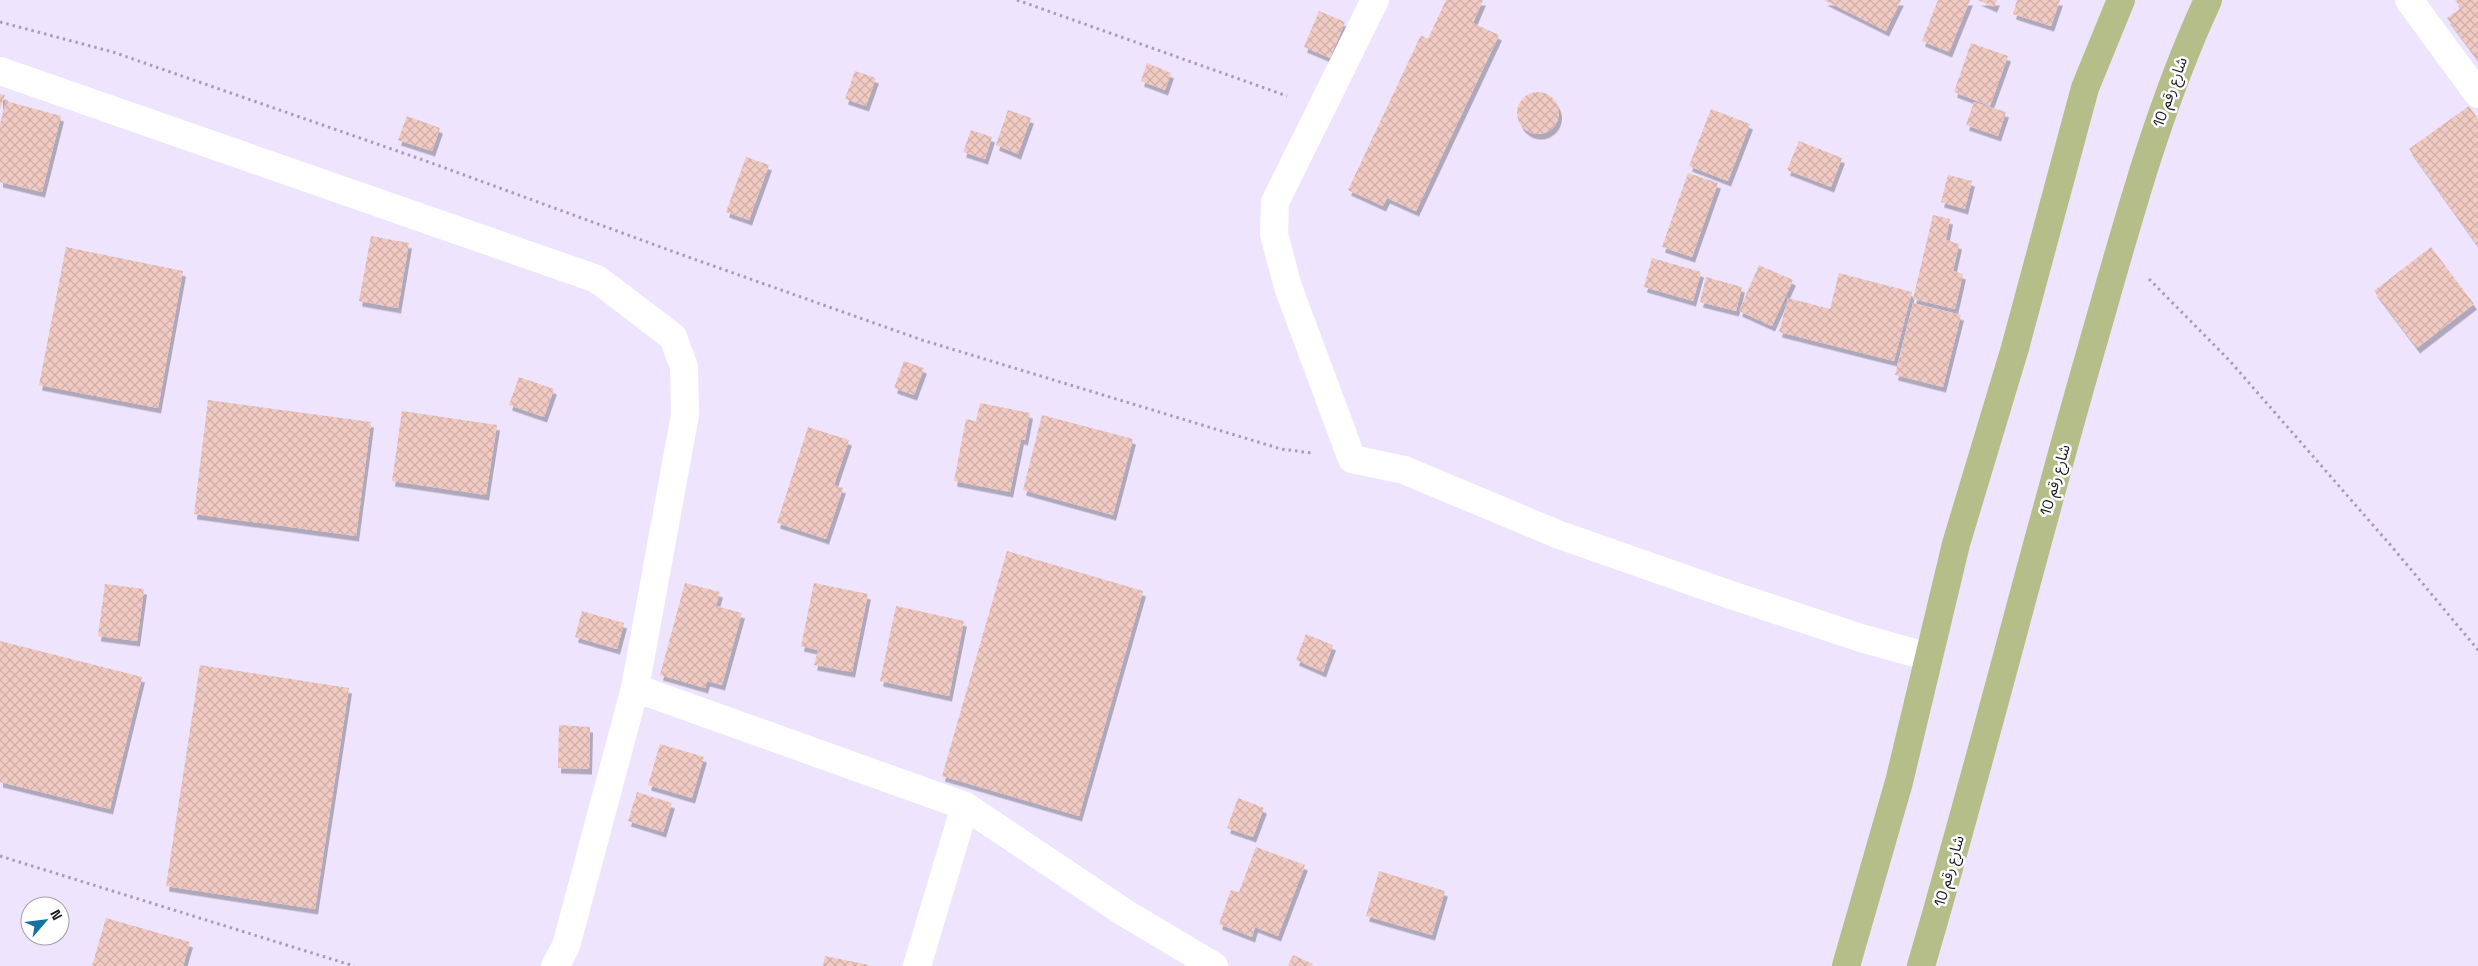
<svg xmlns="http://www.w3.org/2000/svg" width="2478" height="966" font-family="'Space Grotesk','Noto Sans Arabic',sans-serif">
  <defs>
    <pattern id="building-cross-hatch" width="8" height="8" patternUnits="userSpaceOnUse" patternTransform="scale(1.25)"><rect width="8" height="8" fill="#f1cbc3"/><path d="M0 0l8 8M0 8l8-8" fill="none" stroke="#ceaea7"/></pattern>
    <filter id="shadow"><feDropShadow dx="3" dy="5.5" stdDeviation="0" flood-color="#0004"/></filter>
  </defs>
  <rect width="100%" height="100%" fill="#eee4fd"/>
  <g fill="url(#building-cross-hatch)" filter="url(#shadow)">
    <polygon points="1446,0 1483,0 1473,23 1499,35 1416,211 1387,198 1383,206 1348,190 1421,35 1428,39"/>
    <polygon points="1824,0 1901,0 1886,31"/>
    <polygon points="1938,0 1970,0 1949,52 1922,41"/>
    <polygon points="1978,0 1997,0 1994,7"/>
    <polygon points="2017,0 2060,0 2051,26 2013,14"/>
    <polygon points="2455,0 2478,0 2478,60 2447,18 2461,8"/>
    <polygon points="1319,11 1345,22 1330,58 1304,47"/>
    <polygon points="1971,43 2008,56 1990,106 1954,92"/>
    <polygon points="1147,63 1171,73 1165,90 1141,81"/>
    <polygon points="855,71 876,78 866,106 845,99"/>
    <circle cx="1538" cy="113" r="21"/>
    <polygon points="0,94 5,95 0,109"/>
    <polygon points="6,101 61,116 42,192 0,182 0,124"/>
    <polygon points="1974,102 2006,112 1998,136 1966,125"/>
    <polygon points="2469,106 2478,119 2478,246 2409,149"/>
    <polygon points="1711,109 1750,124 1728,181 1689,166"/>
    <polygon points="1008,110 1031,118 1018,154 996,145"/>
    <polygon points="407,116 440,128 432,151 398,140"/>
    <polygon points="971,130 992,137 985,159 963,152"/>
    <polygon points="1799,141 1842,158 1831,187 1787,170"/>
    <polygon points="746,157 769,165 749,220 726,212"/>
    <polygon points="1688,173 1718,183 1692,257 1662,247"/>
    <polygon points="1948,175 1972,181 1965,209 1941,202"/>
    <polygon points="1933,215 1950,219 1946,240 1959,244 1953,271 1963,274 1955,309 1913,299"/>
    <polygon points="371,236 409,243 398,308 359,301"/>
    <polygon points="66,247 183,271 158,408 39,385"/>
    <polygon points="2431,247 2474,304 2417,348 2374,291"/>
    <polygon points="1652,258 1701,272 1693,301 1644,287"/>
    <polygon points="1759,265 1793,280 1772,326 1739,311"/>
    <polygon points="1839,273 1912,292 1894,361 1779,332 1788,298 1830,309"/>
    <polygon points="1706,277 1742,287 1736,311 1700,302"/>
    <polygon points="1913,303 1961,315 1943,387 1895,375"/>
    <polygon points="904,361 924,368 914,395 894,388"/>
    <polygon points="519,377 554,389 544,417 509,405"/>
    <polygon points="208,400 371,422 356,536 194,514"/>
    <polygon points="980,403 1030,413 1025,440 1021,439 1010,492 954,481 966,419 976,421"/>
    <polygon points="402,411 497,425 486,495 392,481"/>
    <polygon points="1042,415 1133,439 1113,515 1023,490"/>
    <polygon points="808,427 849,440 834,485 843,488 826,539 777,523"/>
    <polygon points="1007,551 1143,591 1079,816 942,776"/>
    <polygon points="685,583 720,592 716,606 742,613 722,685 707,681 705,688 660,675"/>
    <polygon points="814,583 868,594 852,672 814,665 818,650 801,646"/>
    <polygon points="105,584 144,589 137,641 98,636"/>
    <polygon points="896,606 964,621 949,696 880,681"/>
    <polygon points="582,611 624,623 617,649 575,637"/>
    <polygon points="1306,634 1333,645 1323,672 1296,660"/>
    <polygon points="0,641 142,677 110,809 0,782"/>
    <polygon points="200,665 349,688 315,909 166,886"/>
    <polygon points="559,725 590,727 589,769 558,768"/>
    <polygon points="660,744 704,757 692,798 648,785"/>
    <polygon points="637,792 672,803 663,832 628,821"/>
    <polygon points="1238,798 1264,808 1253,837 1227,828"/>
    <polygon points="1256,847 1305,865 1278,936 1255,927 1252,937 1219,924 1231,890 1239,892"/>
    <polygon points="1379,871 1445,891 1432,935 1366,916"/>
    <polygon points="106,918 190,942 183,966 92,966"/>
    <polygon points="1293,955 1313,964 1312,966 1288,966"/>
    <polygon points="825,956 869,965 869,966 823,966"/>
  </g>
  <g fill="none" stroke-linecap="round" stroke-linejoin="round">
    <g stroke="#a79eb3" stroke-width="3" stroke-dasharray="2.5 4" stroke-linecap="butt">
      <polyline points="1017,0 1287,96"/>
      <polyline points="0,22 113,52 426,161 677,253 922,340 1281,449 1312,453"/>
      <polyline points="2149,279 2229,360 2393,548 2478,650"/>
      <polyline points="0,856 354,966"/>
    </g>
    <g stroke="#fff" stroke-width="28">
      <polyline points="1375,0 1275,202 1274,234 1288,287 1352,459 1404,470 1557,534 1728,594 1861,638 1929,657"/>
      <polyline points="2409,0 2478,94"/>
      <polyline points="0,71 597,279 673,337 684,367 685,415 635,688 566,946 555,966"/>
      <polyline points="635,688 965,806 1125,913 1214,966"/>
      <polyline points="917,966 965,806"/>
    </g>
    <g stroke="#b5be89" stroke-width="28">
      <polyline points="1846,966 1899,782 1956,544 2015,348 2085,88 2121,0"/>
      <path d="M1921 966C1981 762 2032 555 2091 350 2125 232 2156 112 2208 0"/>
    </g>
  </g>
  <g text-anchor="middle" stroke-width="5" stroke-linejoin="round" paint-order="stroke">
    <g font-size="15" fill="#1b1621" stroke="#fff">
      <text transform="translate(2170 92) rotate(-70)" y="5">شارع رقم 10</text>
      <text transform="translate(2055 480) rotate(-74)" y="5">شارع رقم 10</text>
      <text transform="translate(1949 871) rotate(-74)" y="5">شارع رقم 10</text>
    </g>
  </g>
  <g transform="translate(45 921) rotate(62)"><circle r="24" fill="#ffffff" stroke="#a4a2a6"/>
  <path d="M0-4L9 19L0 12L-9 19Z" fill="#1772a1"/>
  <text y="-8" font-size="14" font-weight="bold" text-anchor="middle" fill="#1b1621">N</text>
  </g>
</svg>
